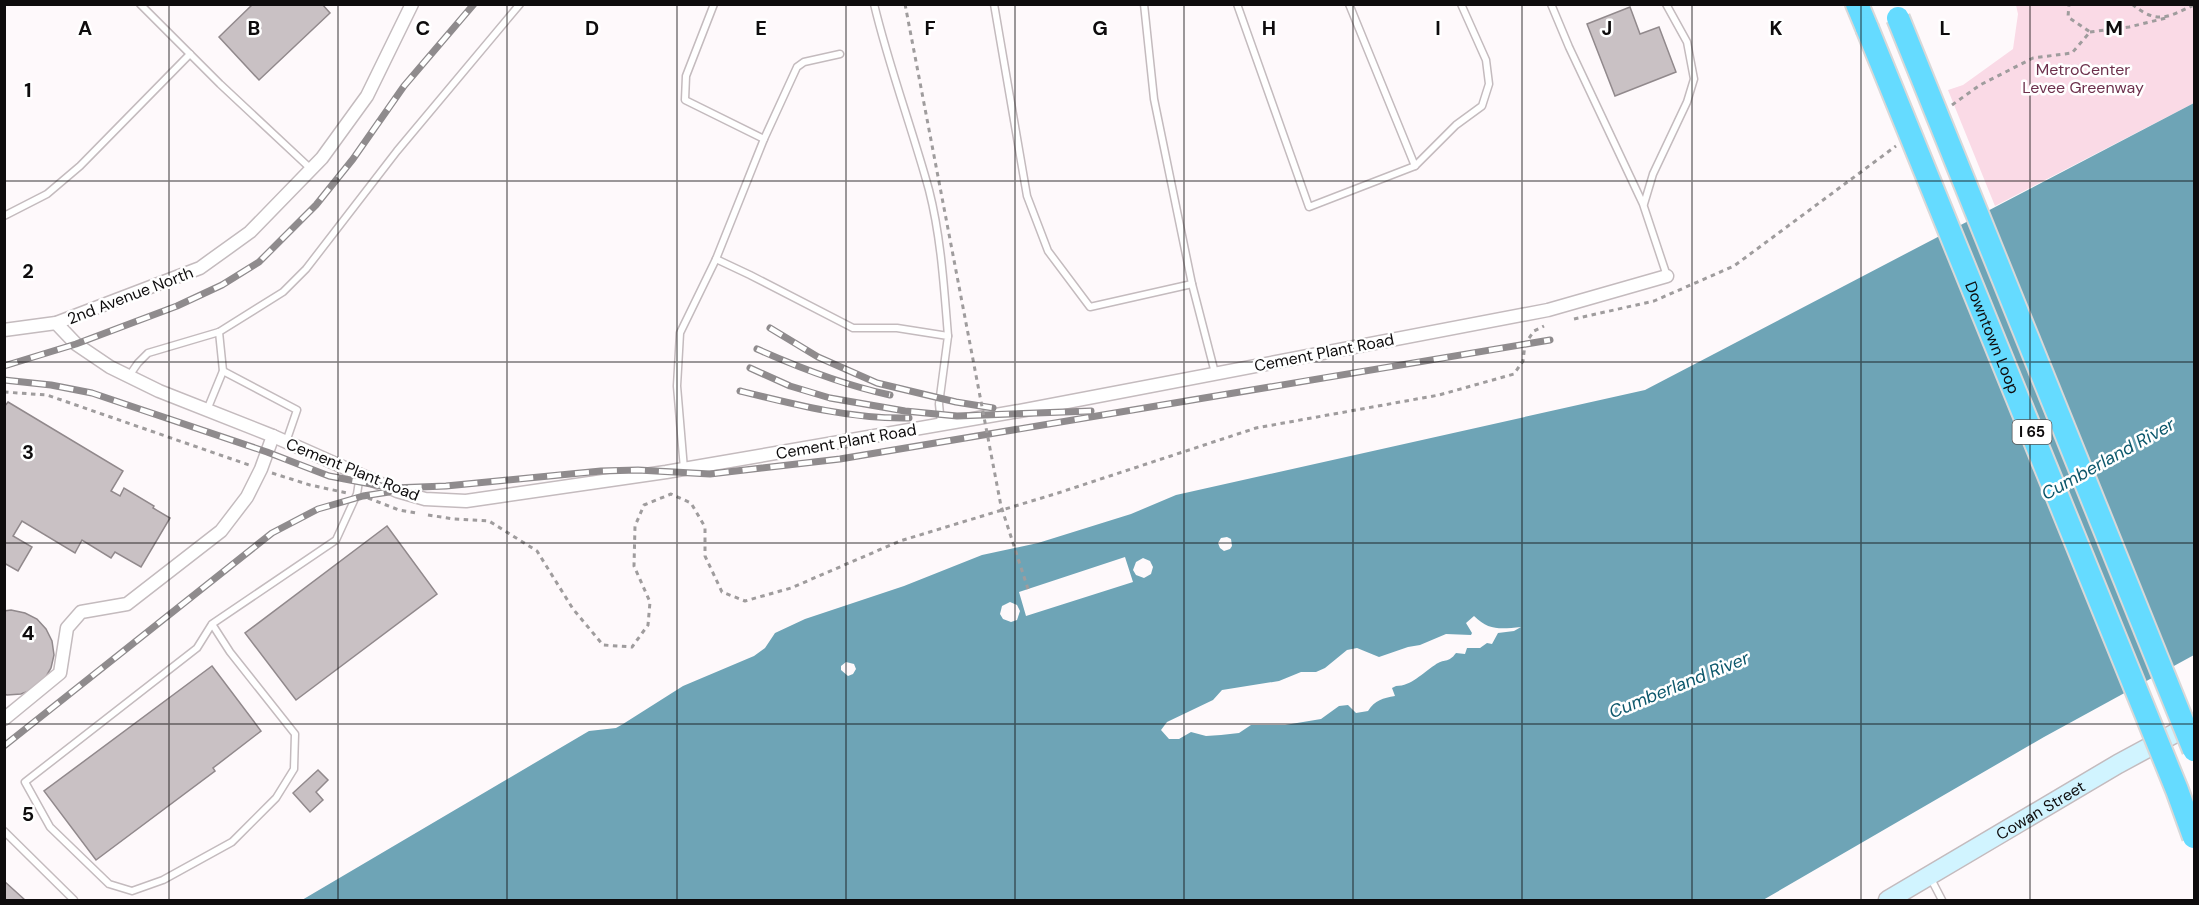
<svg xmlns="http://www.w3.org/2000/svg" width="2199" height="905" font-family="'DM Sans',sans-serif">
  <rect width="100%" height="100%" fill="#fef9fb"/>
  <polygon fill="#fadae6" points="2016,5 2194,5 2194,103 1995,206 1948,90 1963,85 2013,49 2018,14"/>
  <path fill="#6ea4b6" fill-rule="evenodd" d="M2194 103V655L2044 737 1763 900H302L589 731 616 728 623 724 683 686 754 656 765 648 775 633 805 619 904 586 982 555 1038 543 1131 514 1176 495 1645 390ZM1227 537 1231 539 1232 546 1230 549 1224 551 1220 548 1218 543 1221 538ZM1125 557 1133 582 1026 616 1019 592ZM1143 558 1150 561 1153 567 1151 574 1144 578 1136 575 1133 570 1136 562ZM1010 602 1017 605 1020 611 1017 620 1011 622 1003 619 1000 614 1002 606ZM1474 616C1489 631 1501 629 1521 627L1514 631 1498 633 1492 644 1487 643 1480 648H1467L1465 654 1456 653C1448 664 1444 658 1435 665 1422 673 1412 686 1396 686L1392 688 1395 696C1383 698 1375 700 1368 711L1356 713 1348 705 1339 706 1321 719 1285 725H1251L1239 733 1221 735 1206 736 1191 732 1179 739H1169L1161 730 1167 722 1213 700 1222 690 1279 681 1301 672H1316L1325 668 1347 650 1357 648 1379 657 1408 647 1420 645 1446 634 1471 635 1472 633 1466 623ZM846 662 854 664 856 669 853 674 848 676 841 670V666Z"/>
  <g fill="#c9c1c4" stroke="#91898c" stroke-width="1.5">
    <polygon points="253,4 322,4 330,13 259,80 219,37"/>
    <polygon points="1630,7 1640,34 1659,27 1676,72 1615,96 1587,24"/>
    <polygon points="8,402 123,471 111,491 120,496 124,488 154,506 153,508 170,518 141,567 115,552 111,558 82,540 75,553 22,521 13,536 32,547 18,571 4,563 4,407"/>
    <polygon points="387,526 437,594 296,700 245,633"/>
    <polygon points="11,610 25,613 37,619 46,629 52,641 54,655 51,668 44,680 34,689 21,694 7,695 4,694 4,611"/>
    <polygon points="212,666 261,731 213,768 215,771 96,860 44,791"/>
    <polygon points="318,770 328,780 316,792 323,800 310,812 293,793"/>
    <polygon points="4,881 25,900 4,900"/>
  </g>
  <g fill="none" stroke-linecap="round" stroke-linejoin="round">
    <defs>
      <g id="lane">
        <polyline points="140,4 220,84 311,169"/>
        <polyline points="714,4 686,76 685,100 764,139"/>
        <path d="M874 4C889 67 912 128 929 190 941 237 944 287 948 336"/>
        <polyline points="994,4 1027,196 1048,251 1090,307 1192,284"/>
        <polyline points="1144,4 1154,99 1192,284 1215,373"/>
        <polyline points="1237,4 1309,207 1415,166 1349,4"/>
        <polyline points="1551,4 1569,47 1643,204 1667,276"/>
        <polyline points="1415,166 1456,125 1482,106 1489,84 1486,60 1461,4"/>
        <polyline points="1644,204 1653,174 1687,102 1694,79 1687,42 1666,4"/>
        <polyline points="4,216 47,194 80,166 190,54"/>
        <polyline points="716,259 764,139 797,67 804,62 840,54"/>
        <polyline points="223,371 297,410 286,442"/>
        <polyline points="129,376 138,363 148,353 219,332 283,292 306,269 397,151 520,4"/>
        <polyline points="207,410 223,371 219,332"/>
        <polyline points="684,469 677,386 680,333 716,259 750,275 853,328 897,328 948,336 939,404 941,424"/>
        <polyline points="212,624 197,648 25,782 50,827 109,884 132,891 163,880 232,842 276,798 294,769 295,734 230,652 212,624 336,540 357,494 360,475"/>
        <polyline points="4,831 74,900"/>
        <polyline points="1930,877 1942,900"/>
      </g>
      <g id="street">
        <polyline points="56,323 76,344 110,367 159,391 273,436 397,491 425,499 466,501 666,472 1025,410 1548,310 1667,276"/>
        <polyline points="4,330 56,323 200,268 250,232 322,158 367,96 412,4"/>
        <polyline points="4,719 60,673 67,628 81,612 127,604 221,531 247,497 261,469 273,436"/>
      </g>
      <g id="secondary">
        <path id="s1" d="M1888 900 2118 764 2194 723"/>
      </g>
      <polyline id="highway" points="1857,4 1867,28"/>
    </defs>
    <use href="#lane" stroke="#c4bbbe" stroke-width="9"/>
    <use href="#street" stroke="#c4bbbe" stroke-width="15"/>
    <use href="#secondary" stroke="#c4bbbe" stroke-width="21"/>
    <use href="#highway" stroke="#d8d8d8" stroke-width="26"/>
    <g stroke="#9f9c9d" stroke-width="3" stroke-dasharray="4.5 4.5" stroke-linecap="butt">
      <path d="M2132 4C2157 25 2168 17 2194 5"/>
      <polyline points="2090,32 2129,27 2166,18"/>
      <polyline points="1952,105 1980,85 2033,58 2072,53 2090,32 2068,17 2069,4"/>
      <polyline points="1574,319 1654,301 1734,266 1896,146"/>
      <polyline points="4,392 47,395 249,465"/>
      <polyline points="272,473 310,485 347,493"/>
      <polyline points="368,498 399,510 416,513"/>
      <polyline points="428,515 454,519 489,521 537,551 573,609 603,645 632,647 648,625 650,602 634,566 635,526 644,505 671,494 691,503 705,527 705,556 722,592 745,601 791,588 900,541 1058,493 1256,428 1439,395 1514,374 1523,361 1525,344 1534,331 1544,326"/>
    </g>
    <use href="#lane" stroke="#fff" stroke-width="6"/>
    <use href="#street" stroke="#fff" stroke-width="12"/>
    <use href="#secondary" stroke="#d1f4ff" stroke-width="18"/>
    <use href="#highway" stroke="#65dbff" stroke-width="22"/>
    <defs>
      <g id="rail">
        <polyline points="770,328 818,357 877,383 956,402 993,408"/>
        <path d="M757 349C800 368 844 385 890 395"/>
        <polyline points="4,366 76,344 177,306 222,285 259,262 316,205 353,159 404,86 474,4"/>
        <polyline points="750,368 790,386 830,398 905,411 957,416 1091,411"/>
        <polyline points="4,380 51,385 92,393 267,452 329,476 392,488 446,486 601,471 638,470 710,474 840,459 1550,340"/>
        <path d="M740 391C796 405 851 419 909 418"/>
        <polyline points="4,746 272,533 318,509 363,496 389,492"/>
      </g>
    </defs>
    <use href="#rail" stroke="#8f8b8d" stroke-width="7"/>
    <use href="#rail" stroke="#fff" stroke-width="4.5" stroke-dasharray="14" stroke-linecap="butt"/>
    <defs>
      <g id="highway-bridge">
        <polyline points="1898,18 2194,750"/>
        <path id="s2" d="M1867 28 2177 790 2194 837"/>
      </g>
    </defs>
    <use href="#highway-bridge" stroke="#d8d8d8" stroke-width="26" stroke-linecap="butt"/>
    <polyline stroke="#9f9c9d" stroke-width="3" stroke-dasharray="4.5 4.5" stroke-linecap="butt" points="905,4 1001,506 1028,589"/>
    <use href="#highway-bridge" stroke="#65dbff" stroke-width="22"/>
  </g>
  <path fill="none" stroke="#0e0c0d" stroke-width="1.5" stroke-opacity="0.55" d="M169 4V900M338 4V900M507 4V900M677 4V900M846 4V900M1015 4V900M1184 4V900M1353 4V900M1522 4V900M1692 4V900M1861 4V900M2030 4V900M4 181H2194M4 362H2194M4 543H2194M4 724H2194"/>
  <g text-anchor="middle" stroke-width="5" stroke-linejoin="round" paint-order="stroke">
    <rect fill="#fff" stroke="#565556" stroke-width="1.5" x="2012.5" y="420" width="39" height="24" rx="4.5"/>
    <g font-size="15" font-weight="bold" fill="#0e0c0d">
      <text x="2032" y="437">I 65</text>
    </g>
    <g font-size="16" fill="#6d314d" stroke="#fff">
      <text x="2083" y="75">MetroCenter<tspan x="2083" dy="18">Levee Greenway</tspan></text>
    </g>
    <g font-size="16" fill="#0e0c0d" stroke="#fff">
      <text transform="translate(130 295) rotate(-21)" y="6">2nd Avenue North</text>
      <text dy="6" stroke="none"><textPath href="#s2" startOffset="334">Downtown Loop</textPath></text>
      <text transform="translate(1324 352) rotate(-11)" y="6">Cement Plant Road</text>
      <text transform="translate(846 441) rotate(-10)" y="6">Cement Plant Road</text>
      <text transform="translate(353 469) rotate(22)" y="6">Cement Plant Road</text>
      <text dy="6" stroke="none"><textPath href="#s1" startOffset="177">Cowan Street</textPath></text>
    </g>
    <g font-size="18" font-style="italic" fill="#0d586c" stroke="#fff">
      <text transform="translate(2108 459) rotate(-29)" y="6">Cumberland River</text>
      <text transform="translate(1679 685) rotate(-22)" y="6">Cumberland River</text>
    </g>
  </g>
  <g font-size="20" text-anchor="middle" font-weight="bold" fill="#0e0c0d" stroke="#fff" stroke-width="5" stroke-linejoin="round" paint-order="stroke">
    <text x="85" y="35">A</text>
    <text x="254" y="35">B</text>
    <text x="423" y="35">C</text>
    <text x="592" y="35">D</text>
    <text x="761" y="35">E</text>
    <text x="930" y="35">F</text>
    <text x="1100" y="35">G</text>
    <text x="1269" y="35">H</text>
    <text x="1438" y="35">I</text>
    <text x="1607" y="35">J</text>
    <text x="1776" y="35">K</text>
    <text x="1945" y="35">L</text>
    <text x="2114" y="35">M</text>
    <text x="28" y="97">1</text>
    <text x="28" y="278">2</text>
    <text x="28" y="459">3</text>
    <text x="28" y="640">4</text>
    <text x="28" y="821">5</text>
  </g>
  <rect width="2199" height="905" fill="none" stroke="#0e0c0d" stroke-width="12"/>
</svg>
